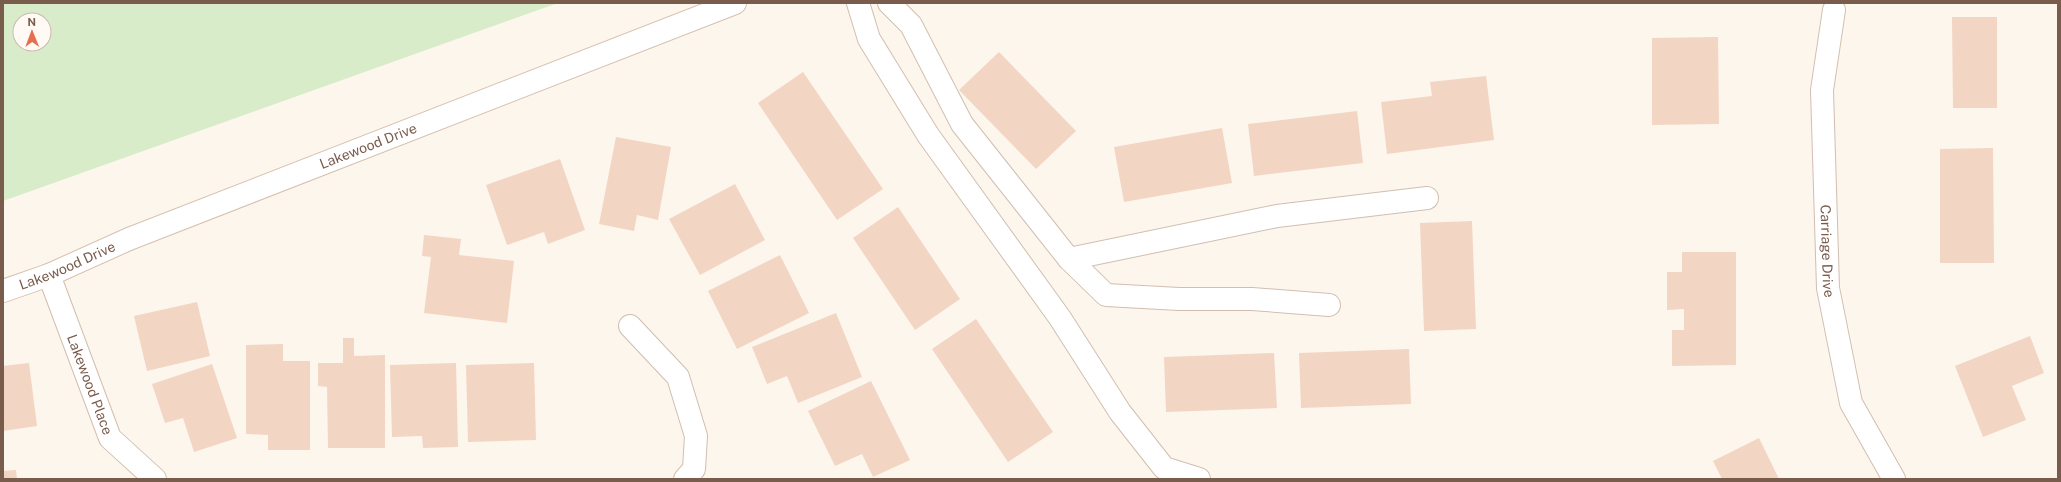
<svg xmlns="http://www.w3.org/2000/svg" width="2061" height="482" font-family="'Public Sans',sans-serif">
  <rect width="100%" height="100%" fill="#fdf6ec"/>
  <path fill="#d8ecc9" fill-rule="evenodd" d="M3 3H558L3 201ZM20 20H44V44H20Z"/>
  <g fill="#f3d5c3">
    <polygon points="1952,17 1997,17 1997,108 1953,108"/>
    <polygon points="1718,37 1719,124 1652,125 1652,38"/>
    <polygon points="999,52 1076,131 1036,169 959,90"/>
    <polygon points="803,72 883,189 837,220 758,103"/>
    <polygon points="1486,76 1494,140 1387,154 1381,102 1432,96 1430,82"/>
    <polygon points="1357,111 1363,163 1254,176 1248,124"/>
    <polygon points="1222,128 1232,183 1124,202 1114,147"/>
    <polygon points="616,137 671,147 658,220 637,215 634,231 599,224"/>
    <polygon points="1993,148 1994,263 1940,263 1940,149"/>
    <polygon points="560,159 585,230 548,244 544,232 507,245 486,185"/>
    <polygon points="735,184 765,240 700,275 669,219"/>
    <polygon points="898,207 960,299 915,330 853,238"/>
    <polygon points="1472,221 1476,329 1424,331 1420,223"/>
    <polygon points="424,235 461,239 459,255 514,261 507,323 424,313 431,257 422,256"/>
    <polygon points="1682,252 1736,252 1736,365 1672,366 1672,330 1684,330 1684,309 1667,310 1667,272 1682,272"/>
    <polygon points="780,255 809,313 737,349 708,291"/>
    <polygon points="197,302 210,356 147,371 134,316"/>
    <polygon points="836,313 862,377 798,403 787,376 767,384 752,347"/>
    <polygon points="976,319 1053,432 1008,462 932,349"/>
    <polygon points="2030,336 2044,373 2012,386 2026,420 1983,437 1955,366"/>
    <polygon points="343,338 354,338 354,356 385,355 385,448 328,448 327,387 318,386 318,363 343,363"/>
    <polygon points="283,344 283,361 310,361 310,450 268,450 268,435 246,434 246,345"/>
    <polygon points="1409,349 1411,404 1301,408 1299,353"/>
    <polygon points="1274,353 1277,408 1166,412 1164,357"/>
    <polygon points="29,363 37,426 3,431 3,366"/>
    <polygon points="456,363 458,447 423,448 422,436 392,437 390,365"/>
    <polygon points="534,363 536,440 468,442 466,365"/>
    <polygon points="212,364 237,438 194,452 183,418 165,423 152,384"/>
    <polygon points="871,381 910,460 873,477 862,454 835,466 808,411"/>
    <polygon points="1759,438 1779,479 1722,479 1713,461"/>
    <polygon points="16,470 17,479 3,479 3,471"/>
  </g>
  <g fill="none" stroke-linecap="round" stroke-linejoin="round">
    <defs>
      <g id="street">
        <polyline points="858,3 869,39 928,135 1060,318 1120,412 1164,468 1199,479"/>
        <polyline points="889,3 911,25 962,124 1069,259 1106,295 1179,299 1252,299 1329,305"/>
        <path id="s1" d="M1834 10 1822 90 1828 288 1851 403 1894 479"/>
        <polyline points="1069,259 1277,216 1427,198"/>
        <path id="s2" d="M49 275 110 438 155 479"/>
        <polyline points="630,326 678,377 696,436 694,469 685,479"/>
      </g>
      <g id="secondary">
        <path id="s3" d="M3 291 49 275 129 239 735 3"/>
      </g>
    </defs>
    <use href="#street" stroke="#d1beb0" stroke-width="24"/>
    <use href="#secondary" stroke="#d6c0b0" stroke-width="24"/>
    <use href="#street" stroke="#fff" stroke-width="22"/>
    <use href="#secondary" stroke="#fff" stroke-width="22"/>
  </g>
  <g text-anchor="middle" stroke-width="4" stroke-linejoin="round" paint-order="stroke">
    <g font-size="14" fill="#7a5c4d" stroke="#fffaf3">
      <text dy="5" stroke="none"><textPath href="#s3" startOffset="393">Lakewood Drive</textPath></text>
      <text dy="5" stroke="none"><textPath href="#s1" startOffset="242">Carriage Drive</textPath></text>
      <text dy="5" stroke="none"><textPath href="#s3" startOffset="69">Lakewood Drive</textPath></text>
      <text dy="5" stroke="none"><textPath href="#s2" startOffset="117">Lakewood Place</textPath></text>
    </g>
  </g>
  <rect width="2061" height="482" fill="none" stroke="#7a5c4d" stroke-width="8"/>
  <g transform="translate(32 32) rotate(359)"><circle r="19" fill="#fffaf3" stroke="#cabbb1"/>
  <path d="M0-3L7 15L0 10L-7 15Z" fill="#e76f51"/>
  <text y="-6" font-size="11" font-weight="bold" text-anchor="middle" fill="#7a5c4d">N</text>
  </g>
</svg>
